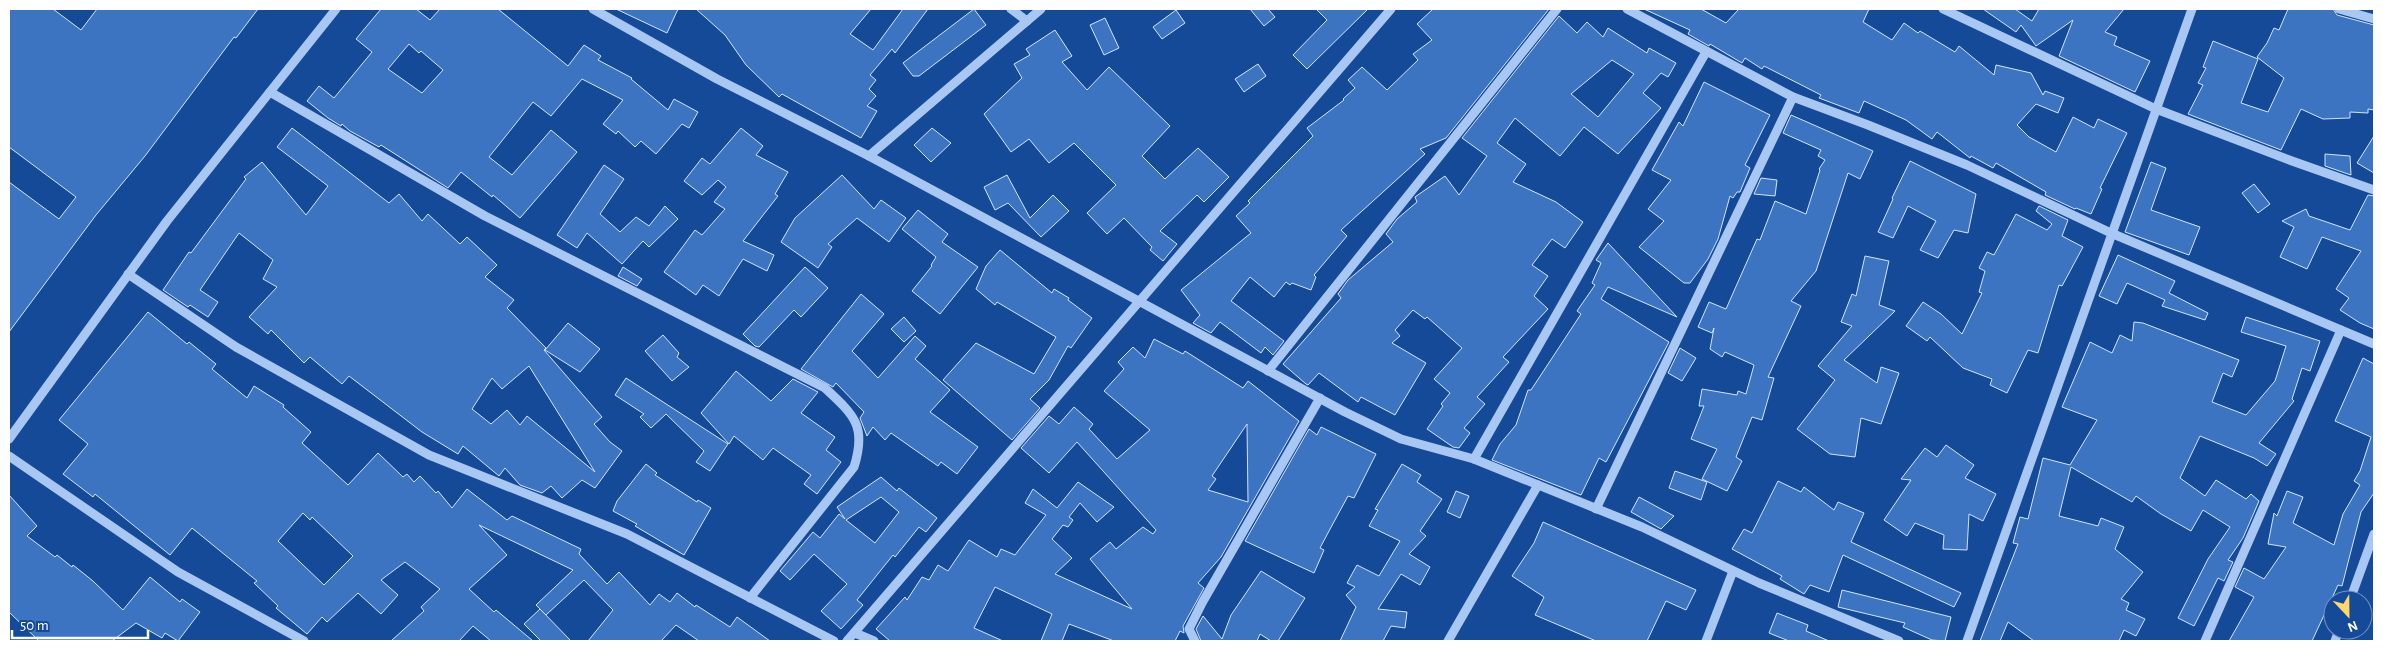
<svg xmlns="http://www.w3.org/2000/svg" width="2383" height="650" font-family="'Alegreya Sans',sans-serif">
  <rect width="100%" height="100%" fill="#154a99"/>
  <g fill="#3d74c1" stroke="#d0e3fd" fill-rule="evenodd">
    <polygon points="9,9 53,9 81,30 97,9 258,9 236,38 234,37 145,156 96,215 9,332 9,182 59,219 76,197 9,147"/>
    <path d="M381 9H416L430 20 440 9H498L568 66 584 45 601 56 598 60 632 78 631 79 668 110 674 99 698 112 689 128 682 124 656 154 641 141 635 147 618 131 616 134 603 124 623 100 582 79 551 116 533 102 489 157 512 175 551 130 577 152 520 218 493 195 492 197 461 172 448 188 381 145 379 147 350 131 342 124 341 126 328 118 307 101 319 86 334 98 372 52 356 39ZM409 44 419 53 421 51 443 70 422 93 388 69Z"/>
    <polygon points="616,9 678,9 667,33"/>
    <polygon points="696,9 871,9 850,34 873,50 903,9 928,9 895,53 892,49 870,75 876,80 869,89 876,96 867,106 877,111 861,138 782,94 779,97 746,65 725,35"/>
    <polygon points="974,9 986,25 919,76 913,76 903,63"/>
    <polygon points="1250,9 1268,9 1275,17 1264,26"/>
    <polygon points="1316,9 1368,9 1307,69 1293,55 1327,20"/>
    <polygon points="1433,9 1549,9 1446,138 1420,149 1425,154 1341,230 1347,236 1314,275 1316,277 1311,290 1292,283 1290,285 1286,282 1274,297 1250,277 1231,301 1284,341 1273,355 1265,347 1261,353 1220,322 1211,333 1193,323 1200,315 1181,290 1251,233 1236,216 1250,203 1248,201 1313,136 1307,128 1344,100 1343,99 1355,88 1348,80 1362,67 1387,90 1418,60 1413,54 1432,40 1417,24"/>
    <polygon points="1644,9 1701,9 1726,23 1739,9 1869,9 1863,22 1892,40 1904,23 1918,33 1920,31 1955,52 1959,46 1994,75 1996,65 2031,73 2043,95 2045,91 2064,98 2058,113 2036,104 2017,125 2029,137 2056,152 2073,117 2094,128 2098,119 2127,133 2100,188 2102,189 2091,214 2076,208 2075,209 2045,195 2046,192 1996,163 1993,168 1971,156 1970,158 1937,132 1932,139 1906,120 1864,101 1859,113 1819,98 1821,95 1764,66 1762,69 1745,58 1742,63 1710,44 1709,46 1688,34 1690,30"/>
    <polygon points="1983,9 2015,9 2032,21 2039,9 2124,9 2105,32 2117,37 2114,45 2150,61 2135,92 2059,56 2073,20 2036,46 2021,25 2016,32"/>
    <polygon points="2288,9 2333,9 2337,15 2374,25 2374,110 2368,109 2368,113 2350,112 2350,118 2323,119 2301,109 2281,150 2188,114 2203,85 2198,83 2206,68 2203,67 2213,41 2258,59 2241,103 2268,112 2284,78 2257,57 2267,43 2274,28 2279,30"/>
    <polygon points="1176,10 1185,23 1162,39 1153,27"/>
    <path d="M1559 16 1577 33 1587 22 1603 37 1608 28 1647 53 1649 48 1676 63 1668 77 1661 73 1643 93 1661 108 1618 154 1584 127 1560 156 1515 118 1497 143 1526 164 1513 182 1556 202 1583 222 1565 248 1552 239 1532 265 1548 276 1534 296 1548 309 1503 357 1509 362 1477 397 1485 404 1464 428 1470 433 1459 448 1453 447 1427 429 1443 406 1441 404 1450 393 1434 379 1462 348 1427 317 1425 319 1413 310 1395 330 1400 336 1392 343 1426 363 1395 415 1361 397 1358 402 1319 373 1308 385 1306 384 1283 364 1341 298 1338 294 1348 280 1393 242 1386 234 1397 219 1417 202 1415 197 1445 176 1459 195 1487 156 1462 138ZM1612 60 1634 74 1598 117 1571 94Z"/>
    <polygon points="1105,18 1119,48 1104,55 1090,25"/>
    <polygon points="1055,30 1072,56 1062,62 1087,90 1109,67 1170,126 1142,156 1165,179 1198,148 1229,177 1204,202 1197,195 1160,231 1177,244 1163,261 1150,250 1152,247 1124,218 1107,234 1087,213 1116,185 1074,143 1049,163 1029,139 1011,152 984,114 1022,78 1014,64 1030,55 1026,49"/>
    <polygon points="1258,64 1266,76 1244,92 1235,79"/>
    <polygon points="1704,82 1770,115 1745,165 1750,168 1740,192 1737,192 1733,198 1730,196 1718,239 1708,259 1690,283 1684,283 1639,247 1664,221 1648,209 1671,180 1652,170 1679,122 1683,126"/>
    <polygon points="1791,115 1873,151 1860,179 1848,173 1816,271 1791,301 1801,306 1768,377 1774,378 1762,420 1752,417 1736,457 1742,461 1727,491 1702,479 1717,449 1691,439 1704,406 1699,406 1702,389 1737,395 1738,391 1746,394 1754,365 1725,352 1722,357 1710,349 1714,328 1712,333 1698,327 1709,302 1726,309 1757,239 1760,240 1775,201 1806,214 1820,170 1819,169 1825,160 1818,156 1821,150 1783,133"/>
    <path d="M292 128 389 203 399 194 422 221 428 214 460 244 467 237 497 265 485 277 514 300 507 308 546 348 544 350 602 417 594 424 610 442 622 451 595 488 582 480 562 498 551 486 542 493 520 485 505 468 499 476 463 446 458 454 422 432 349 376 342 384 310 357 304 363 271 330 268 334 249 317 277 287 263 279 273 260 239 233 200 290 218 302 208 317 190 305 188 307 163 290 189 252 191 253 246 179 244 177 262 162 306 215 328 186 277 147ZM529 366 595 472 527 416 520 425 507 410 491 424 472 409 492 378 502 389Z"/>
    <polygon points="741,128 763,146 756,155 788,172 775,194 778,196 743,241 774,255 767,271 743,259 719,296 703,285 696,295 664,272 695,230 702,235 725,209 714,202 726,187 718,180 702,195 684,181 702,158 710,164"/>
    <polygon points="932,128 951,143 931,162 914,145"/>
    <polygon points="2374,136 2374,173 2357,163"/>
    <polygon points="2325,154 2350,156 2351,175 2325,166"/>
    <polygon points="1910,161 1976,194 1968,233 1954,230 1938,258 1920,250 1936,221 1908,206 1893,238 1878,232 1893,199 1892,198"/>
    <polygon points="2151,162 2166,168 2151,210 2200,227 2189,255 2125,232"/>
    <polygon points="604,165 624,179 600,214 620,232 636,217 649,226 665,206 678,219 649,247 643,241 622,264 587,233 577,248 557,235"/>
    <polygon points="842,175 874,209 881,200 906,218 889,242 857,218 828,244 832,247 818,268 781,242 795,218"/>
    <polygon points="1007,175 1030,218 1053,195 1069,211 1041,237 1008,203 995,210 984,187"/>
    <polygon points="1761,178 1777,180 1775,196 1754,194"/>
    <polygon points="2254,184 2270,204 2258,213 2242,193"/>
    <polygon points="2368,195 2374,196 2374,329 2360,323 2340,310 2349,298 2336,289 2361,251 2322,237 2307,269 2280,257 2294,227 2282,221 2306,209 2309,216 2350,230"/>
    <polygon points="2039,206 2068,220 2062,236 2083,247 2062,286 2059,285 2038,353 2028,350 2007,393 1990,385 1992,379 1963,368 1930,337 1927,341 1906,326 1923,302 1941,314 1962,334 1982,293 1979,292 1985,271 1979,268 1987,252 1994,255 2016,214 2047,230 2052,224 2036,211"/>
    <polygon points="918,210 948,234 942,242 978,267 940,314 912,291 932,266 931,265 936,257 902,229"/>
    <polygon points="1608,243 1677,317 1608,287 1601,299 1669,342 1606,462 1599,458 1581,495 1492,460 1500,444 1516,425 1528,390 1531,390 1581,314 1577,311 1595,285 1592,283 1601,263 1596,260"/>
    <polygon points="1000,250 1052,293 1054,289 1069,298 1068,300 1092,318 1071,348 1068,346 1049,380 1030,399 1040,408 1012,440 943,380 976,343 1034,374 1056,337 997,302 995,305 976,289 986,266"/>
    <polygon points="2118,255 2175,281 2169,293 2208,313 2205,320 2162,306 2165,300 2127,283 2117,304 2099,296"/>
    <polygon points="1865,256 1889,261 1879,305 1895,311 1844,360 1877,383 1881,367 1899,373 1881,424 1861,418 1855,457 1830,454 1797,429 1835,380 1818,366 1852,326 1841,322 1852,294 1856,296"/>
    <polygon points="623,267 642,279 637,286 618,276"/>
    <polygon points="805,267 828,288 801,317 794,310 759,347 755,346 743,334"/>
    <polygon points="861,294 884,314 852,351 878,378 915,336 926,346 915,359 950,390 930,412 978,447 957,474 941,462 938,466 891,433 885,440 873,427 867,436 860,418 864,412 836,383 833,387 801,369"/>
    <path d="M148 312 187 344 189 342 216 364 212 369 247 398 254 386 284 405 283 407 311 432 302 443 348 485 378 453 403 477 407 474 414 482 420 476 436 493 438 491 452 508 467 489 507 520 512 516 581 549 579 554 607 584 619 572 650 605 659 594 670 602 677 593 695 607 696 605 730 627 737 617 770 641H699L676 625 661 641H588L613 610 584 580 546 615 536 605 573 570 479 525 507 555 469 589 494 612 496 610 533 641H491L473 626 459 641H391L424 611 421 607 440 589 405 562 381 580 398 595 381 614 358 593 327 622 322 617 307 634 276 608 278 606 254 583 257 581 192 528 170 555 95 494 93 497 63 474 88 444 59 420ZM303 513 310 520 312 517 353 556 324 585 278 541Z"/>
    <polygon points="904,317 916,331 904,342 891,329"/>
    <polygon points="2246,317 2320,341 2310,371 2302,368 2292,399 2294,401 2259,443 2276,454 2267,466 2254,458 2200,436 2180,478 2205,496 2216,480 2246,499 2251,494 2259,501 2243,538 2228,560 2233,562 2224,581 2218,578 2194,626 2178,618 2208,559 2230,527 2203,510 2191,531 2161,514 2136,496 2132,502 2071,467 2059,516 2098,526 2101,518 2124,527 2115,549 2143,572 2121,599 2129,603 2126,610 2145,619 2136,636 2124,630 2119,641 2034,641 2008,622 2000,641 1980,641 2018,544 2013,543 2020,517 2028,519 2043,458 2070,465 2097,420 2062,407 2090,342 2112,353 2120,335 2132,341 2134,322 2143,323 2239,360 2232,377 2223,373 2212,402 2246,415 2275,381 2286,346 2241,332"/>
    <polygon points="568,323 600,349 580,372 545,350"/>
    <polygon points="663,335 679,353 677,357 689,367 672,381 645,351"/>
    <path d="M1154 339 1183 354 1185 351 1243 388 1248 381 1299 421 1221 557 1198 583 1204 588 1183 626 1184 633 1180 631 1175 641H1114L1069 624 1062 641H1041L1052 614 995 587 974 628 1003 641H890L876 629 905 597 907 600 922 577 929 580 938 565 948 571 969 540 997 557 1001 549 1015 555 1046 515 1025 503 1033 489 1057 508 1078 482 1114 507 1097 522 1080 503 1069 517 1073 520 1068 527 1063 525 1052 539 1072 558 1055 574 1132 609 1090 559 1110 542 1116 549 1143 527 1153 534 1156 530 1077 442 1049 473 1021 448 1049 416 1059 424 1074 407 1093 424 1089 429 1117 459 1150 430 1104 391 1124 369 1118 362 1133 347 1145 358ZM1247 424 1248 502 1208 490 1216 479 1212 476Z"/>
    <polygon points="1680,348 1696,358 1682,381 1668,373"/>
    <polygon points="2363,358 2374,364 2374,493 2361,512 2342,586 2338,585 2312,641 2229,641 2254,597 2235,587 2244,568 2264,579 2286,547 2268,544 2274,513 2277,516 2287,491 2303,497 2293,523 2334,545 2343,514 2360,485 2354,481 2360,471 2371,437 2335,421"/>
    <polygon points="736,371 771,401 793,379 818,392 801,413 835,437 826,450 841,462 817,494 804,484 811,475 773,448 763,460 734,436 729,444 701,413"/>
    <polygon points="626,378 728,444 710,471 696,462 704,451 666,414 651,428 640,417 644,414 615,395"/>
    <polygon points="1321,427 1376,454 1354,498 1348,496 1329,531 1320,548 1324,550 1314,573 1245,541 1309,429 1317,435"/>
    <polygon points="1946,445 1974,465 1965,478 1996,494 1983,521 1969,514 1967,550 1943,549 1944,535 1915,523 1907,536 1884,520 1911,480 1901,479 1925,448 1937,457"/>
    <polygon points="646,464 657,473 655,475 697,502 698,500 711,508 684,555 635,526 637,524 613,511 617,501"/>
    <polygon points="1402,464 1421,475 1417,482 1442,499 1420,531 1426,536 1409,554 1430,567 1420,585 1401,574 1378,609 1407,612 1405,628 1391,626 1383,641 1340,641 1356,607 1346,595 1355,587 1347,583 1357,565 1379,576 1400,541 1369,526 1378,510 1375,509"/>
    <polygon points="1675,471 1707,482 1701,500 1669,488"/>
    <path d="M881 477 897 491 899 488 937 518 926 532 919 527 895 557 893 555 857 600 863 605 841 629 821 611 847 584 814 554 790 580 780 571 813 532 820 538 839 514 845 519 837 507ZM881 497 899 512 875 543 846 520Z"/>
    <polygon points="1778,481 1801,492 1804,487 1834,510 1838,502 1864,513 1851,542 1961,593 1954,607 1843,555 1829,592 1810,585 1804,594 1780,579 1782,576 1732,549 1744,529 1752,533"/>
    <polygon points="1456,491 1469,496 1460,518 1447,512"/>
    <polygon points="9,495 37,526 27,536 55,557 57,555 72,567 73,565 93,581 123,610 150,577 180,602 182,599 200,612 178,641 165,633 162,638 136,623 112,641 39,641 9,612"/>
    <polygon points="1639,497 1674,516 1661,529 1631,512"/>
    <polygon points="1543,522 1696,590 1686,610 1666,601 1647,641 1596,641 1535,615 1544,597 1512,576 1534,543"/>
    <polygon points="1261,571 1305,598 1278,641 1271,641 1260,634 1257,641 1201,641 1196,629 1203,616 1222,639 1231,615"/>
    <polygon points="1842,590 1951,617 1945,641 1932,640 1903,627 1905,623 1838,607"/>
    <polygon points="540,609 571,641 541,641 524,624"/>
    <polygon points="1777,613 1808,625 1806,631 1829,641 1789,641 1769,633"/>
  </g>
  <g fill="none" stroke-linecap="round" stroke-linejoin="round">
    <g stroke="#a8c7f3" stroke-width="9">
      <polyline points="593,9 717,79 869,156 1345,412 1401,439 1474,459 1642,527 1759,583 1899,641"/>
      <polyline points="1011,9 1027,21"/>
      <polyline points="1627,9 1793,97 1868,125 1967,165 2111,233 2374,344"/>
      <polyline points="1943,9 2156,109 2292,161 2374,190"/>
      <polyline points="2339,9 2374,19"/>
      <path d="M270 92 485 216 825 388C854 415 867 426 854 467L750 598"/>
      <polyline points="869,156 1041,9"/>
      <polyline points="128,274 236,347 429,455 627,534 834,641"/>
      <polyline points="1268,371 1557,9"/>
      <polyline points="9,439 167,221 336,9"/>
      <polyline points="9,456 178,572 304,641"/>
      <polyline points="1474,459 1706,52"/>
      <polyline points="1596,509 1793,97"/>
      <polyline points="2350,600 2374,534"/>
      <polyline points="855,633 874,641"/>
      <polyline points="847,641 1391,9"/>
      <polyline points="1195,641 1189,629 1202,603 1320,398"/>
      <polyline points="1448,641 1538,485"/>
      <polyline points="1706,641 1733,571"/>
      <polyline points="1967,641 2192,9"/>
      <polyline points="2205,641 2341,330"/>
      <polyline points="2335,641 2339,630"/>
    </g>
  </g>
  <rect width="2383" height="650" fill="none" stroke="#ffffff" stroke-width="20"/>
  <g transform="translate(2348 615) rotate(158)"><circle r="24" fill="#154a99" stroke="#7392c2"/>
  <path d="M0-4L9 19L0 12L-9 19Z" fill="#ffd869"/>
  <text y="-8" font-size="14" font-weight="bold" text-anchor="middle" fill="#ffffff">N</text>
  </g>
  <path d="M12 630v8h136v-8" fill="none" stroke="#ffffff" stroke-width="2.5"/>
  <text x="20" y="630" font-size="15" fill="#ffffff" stroke="#154a99" stroke-width="4" paint-order="stroke">50 m</text>
</svg>
